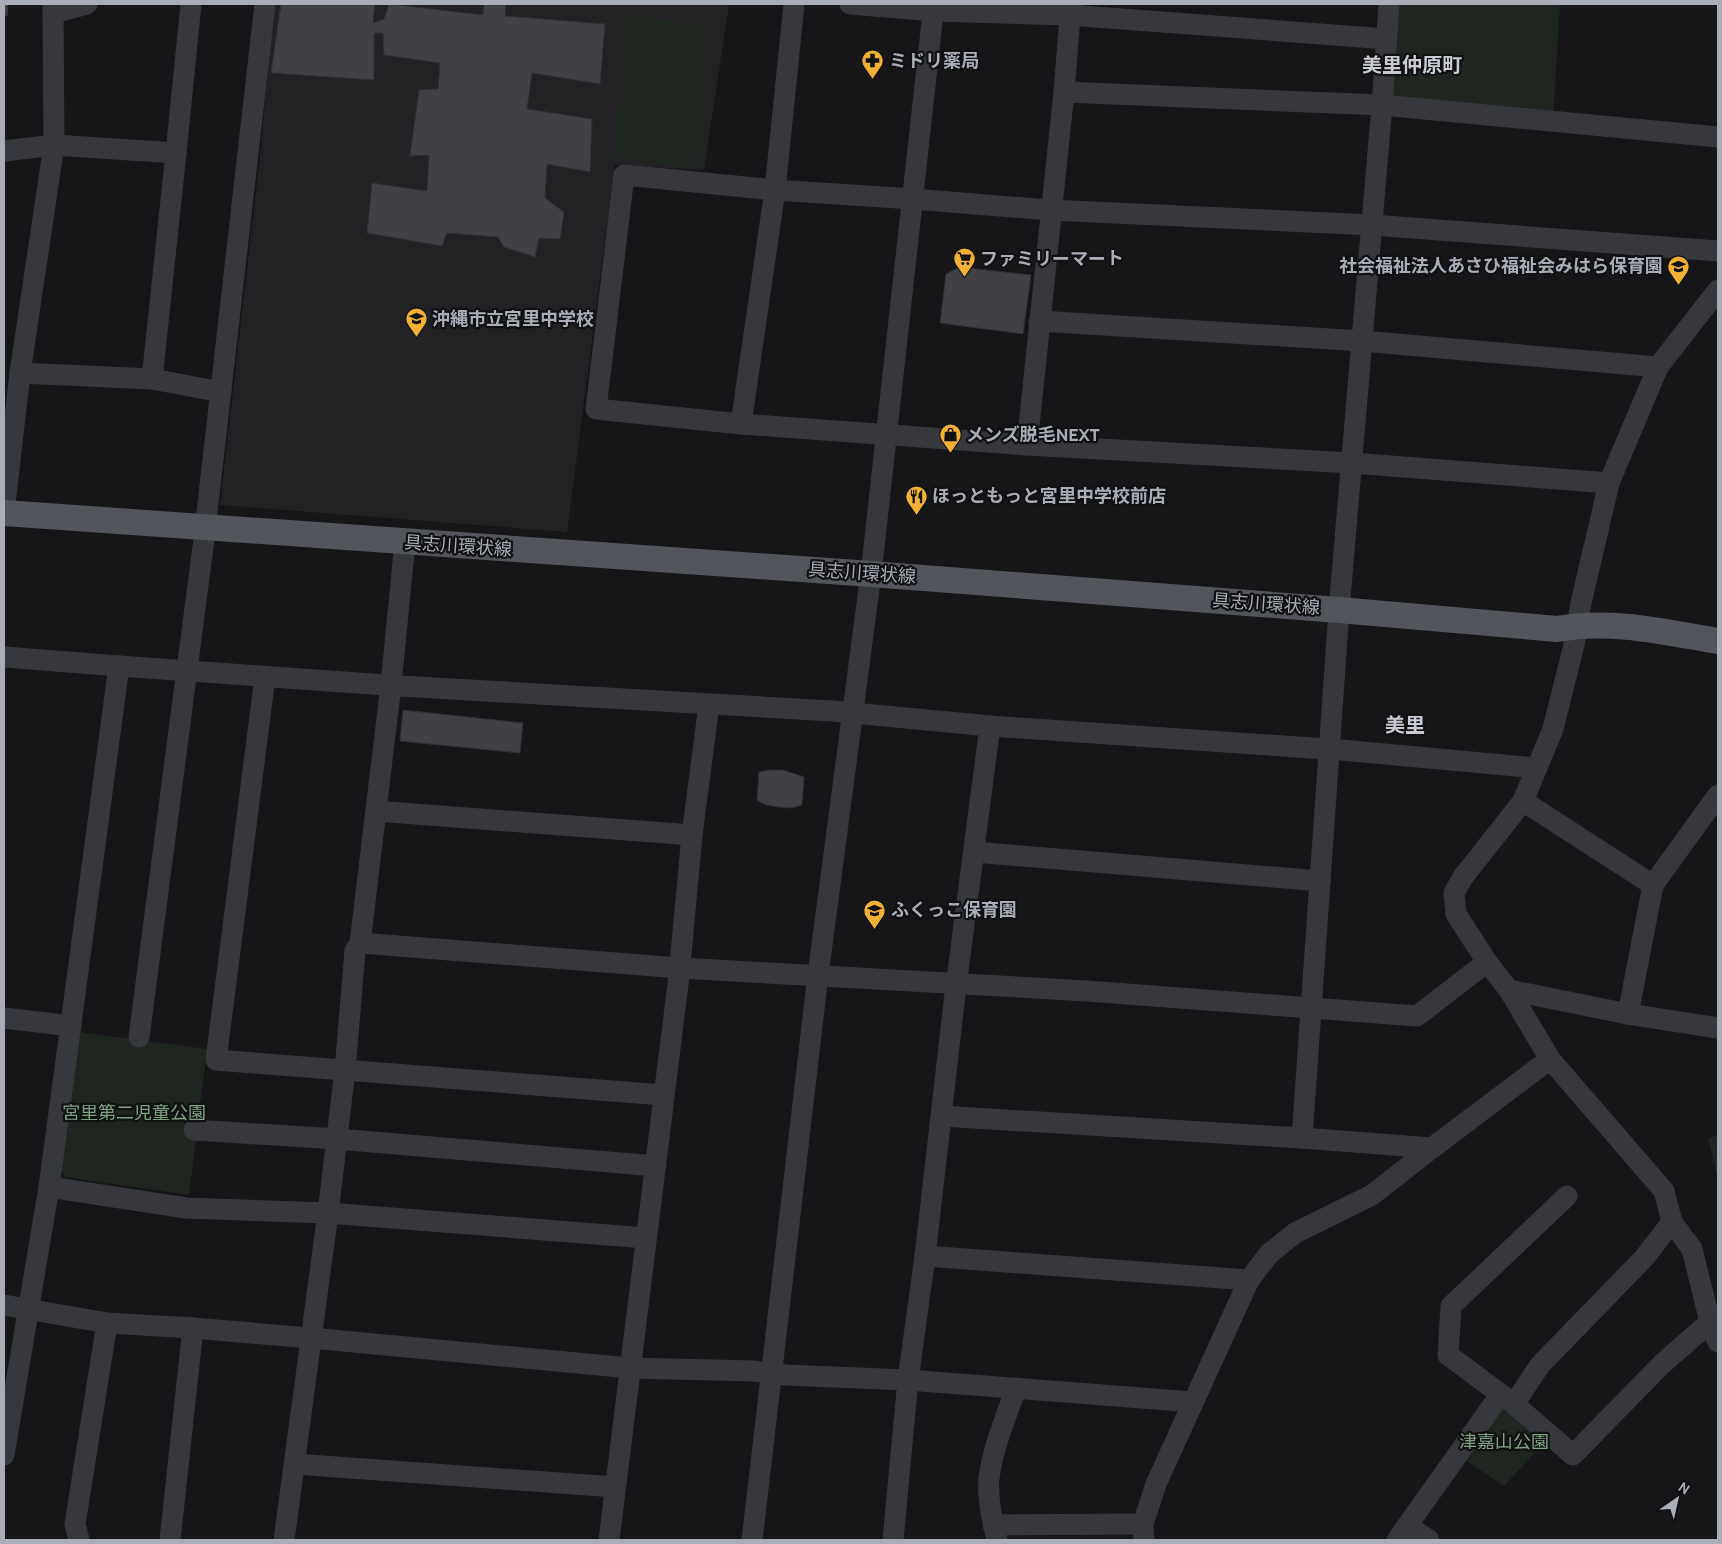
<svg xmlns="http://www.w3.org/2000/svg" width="1722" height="1544" font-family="Cabin,'Noto Sans JP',sans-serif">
  <rect width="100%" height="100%" fill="#161618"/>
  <polygon fill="#222225" points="273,4 699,4 729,5 704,170 615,165 567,532 220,505 261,147"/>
  <g fill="#1e261f">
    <polygon points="1389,4 1560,4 1553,121 1382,105"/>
    <polygon points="628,15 709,27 698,168 613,158"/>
    <polygon points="80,1032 207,1049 189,1195 65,1177 60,1169"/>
    <polygon points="1718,1135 1718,1180 1708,1138"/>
    <polygon points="1501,1394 1551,1435 1504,1486 1459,1456"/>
  </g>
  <g fill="#404145" stroke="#303034">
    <polygon points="4,4 8,4 7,16 4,16"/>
    <polygon points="281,4 375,4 373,23 384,19 389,4 483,15 484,4 506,4 505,16 605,24 600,84 532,73 527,109 592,119 590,172 547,164 545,198 564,212 560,239 539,238 535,257 504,247 498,237 447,233 442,246 367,233 372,183 427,191 429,155 410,156 419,90 438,89 440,63 384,55 383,33 374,33 374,80 271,73"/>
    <polygon points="960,267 1031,275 1023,334 940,323 946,274"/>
    <polygon points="403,710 523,723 520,753 400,741"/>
    <polygon points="770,770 783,770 804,777 802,805 791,808 778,807 766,805 757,800 759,772"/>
  </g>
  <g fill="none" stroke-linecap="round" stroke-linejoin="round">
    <g stroke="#37383d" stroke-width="21">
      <polyline points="850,4 933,11 1069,15 1387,39"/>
      <polyline points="53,13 87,4"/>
      <polyline points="1064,92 1071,4"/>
      <polygon points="54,145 176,153 152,379 20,373"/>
      <polyline points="4,151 54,145 53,4"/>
      <polyline points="176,153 191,4"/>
      <polyline points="1718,290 1658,367 1609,483 1581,603 1574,645 1553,729 1523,801 1463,877 1454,893 1456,914 1487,962 1509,990 1550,1059 1664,1191 1672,1222 1692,1249 1710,1322 1718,1342"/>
      <polyline points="1039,321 1362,341 1658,367"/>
      <polyline points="152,379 221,392"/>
      <polyline points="741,424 775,190 794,4"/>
      <polyline points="1027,445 741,424 596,409 624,175 775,190 913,199 1050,210 1372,225 1718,251"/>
      <polyline points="1609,483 1352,463 1027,445 1064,92 1382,105 1718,137"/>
      <polyline points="4,513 20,373"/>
      <polyline points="4,657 119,666 49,1187 4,1455"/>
      <polyline points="119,666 400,686 832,711 990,726"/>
      <polyline points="265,677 216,1060 663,1095"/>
      <polyline points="1523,801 1653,885"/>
      <polyline points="376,811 692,835"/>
      <polyline points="974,852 1320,881"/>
      <polyline points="360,943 680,968 1087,991 1417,1016 1487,962"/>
      <polyline points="1509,990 1628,1014 1718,1028"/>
      <polyline points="1628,1014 1653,885 1718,795"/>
      <polyline points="4,1018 71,1026"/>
      <polyline points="139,1037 203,547 265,4"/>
      <polyline points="941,1116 1302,1138 1432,1148 1550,1059"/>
      <polyline points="194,1130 337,1139 656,1166"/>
      <polyline points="1302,1138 1339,610 1382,105 1389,4"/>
      <polyline points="49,1187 186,1208 328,1213 646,1238"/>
      <polyline points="1567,1196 1451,1306 1448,1355 1514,1404 1573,1455 1662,1364 1710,1322"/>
      <polyline points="925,1256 1249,1280"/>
      <polyline points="4,1305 107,1323 193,1328 311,1338 630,1368 754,1371 786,1375 908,1380 1193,1402"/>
      <polyline points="1514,1404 1540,1365 1644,1258 1672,1222"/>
      <polyline points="295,1464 615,1487"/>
      <polyline points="993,1525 1143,1524"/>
      <polyline points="1408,1526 1429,1540"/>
      <polyline points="79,1540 75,1524 107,1323"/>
      <polyline points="170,1540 193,1328"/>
      <polyline points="284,1540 328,1213 345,1070 355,951 360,943 391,685 405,542"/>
      <polyline points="609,1540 679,976 692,835 709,705"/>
      <polyline points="752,1540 818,975 871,574 934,4"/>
      <polyline points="893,1540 908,1380 925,1256 955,994 990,726 1341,750 1537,768"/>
      <path d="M997 1540C993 1524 987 1495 989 1478 993 1447 1006 1417 1016 1388"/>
      <polyline points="1144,1540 1143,1524 1156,1484 1249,1280 1269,1254 1295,1233 1372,1195 1432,1148"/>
      <polyline points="1397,1540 1500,1395"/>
    </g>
    <path stroke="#53555c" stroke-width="26" d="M4 513 871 574 1339 610 1557 629C1611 619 1665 632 1718 641"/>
  </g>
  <defs>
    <symbol id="pharmacy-pin" viewBox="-11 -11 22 30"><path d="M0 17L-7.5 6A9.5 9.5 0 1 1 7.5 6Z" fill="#f2b134" stroke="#111113"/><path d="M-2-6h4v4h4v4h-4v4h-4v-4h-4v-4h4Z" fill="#111"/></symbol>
    <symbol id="supermarket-pin" viewBox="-11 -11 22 30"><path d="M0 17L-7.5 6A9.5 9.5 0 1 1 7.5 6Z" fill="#f2b134" stroke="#111113"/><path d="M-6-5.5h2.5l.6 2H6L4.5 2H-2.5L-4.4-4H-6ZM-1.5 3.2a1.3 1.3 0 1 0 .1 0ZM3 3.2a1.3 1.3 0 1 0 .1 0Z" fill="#111"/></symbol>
    <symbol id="school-pin" viewBox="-11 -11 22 30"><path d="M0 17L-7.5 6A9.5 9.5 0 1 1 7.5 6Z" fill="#f2b134" stroke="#111113"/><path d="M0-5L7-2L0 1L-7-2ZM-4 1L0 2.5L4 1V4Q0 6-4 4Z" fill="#111"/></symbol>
    <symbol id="shop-pin" viewBox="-11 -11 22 30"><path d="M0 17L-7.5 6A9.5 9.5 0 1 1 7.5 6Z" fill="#f2b134" stroke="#111113"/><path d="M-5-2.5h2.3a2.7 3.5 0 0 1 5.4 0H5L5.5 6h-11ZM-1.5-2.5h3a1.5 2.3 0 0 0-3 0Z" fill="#111"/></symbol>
    <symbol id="restaurant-pin" viewBox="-11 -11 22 30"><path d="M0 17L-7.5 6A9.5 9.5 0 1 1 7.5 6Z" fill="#f2b134" stroke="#111113"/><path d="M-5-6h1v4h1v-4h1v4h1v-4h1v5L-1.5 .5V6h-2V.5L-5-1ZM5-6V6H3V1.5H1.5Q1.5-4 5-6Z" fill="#111"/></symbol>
  </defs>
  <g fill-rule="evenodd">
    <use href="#pharmacy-pin" x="860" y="48" width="25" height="34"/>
    <use href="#supermarket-pin" x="952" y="246" width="25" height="34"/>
    <use href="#school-pin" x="1666" y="254" width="25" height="34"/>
    <use href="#school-pin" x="404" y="306" width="25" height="34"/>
    <use href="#shop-pin" x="938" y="422" width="25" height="34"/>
    <use href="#restaurant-pin" x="904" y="484" width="25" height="34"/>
    <use href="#school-pin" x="862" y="898" width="25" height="34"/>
  </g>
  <g text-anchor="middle" stroke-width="4.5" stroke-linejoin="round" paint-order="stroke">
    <g font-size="18" font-weight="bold" fill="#a8adb8" stroke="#111113" text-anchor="start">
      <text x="889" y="67">ミドリ薬局</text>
      <text x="980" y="265">ファミリーマート</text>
      <text x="1663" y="272" text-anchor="end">社会福祉法人あさひ福祉会みはら保育園</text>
      <text x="432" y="325">沖縄市立宮里中学校</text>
      <text x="966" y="441">メンズ脱毛NEXT</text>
      <text x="932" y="502">ほっともっと宮里中学校前店</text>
      <text x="891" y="916">ふくっこ保育園</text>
    </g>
    <g font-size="18" fill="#a8adb8" stroke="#111113">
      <text transform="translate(458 546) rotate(4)" y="6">具志川環状線</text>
      <text transform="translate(862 573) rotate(4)" y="6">具志川環状線</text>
      <text transform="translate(1266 604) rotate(4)" y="6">具志川環状線</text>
    </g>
    <g font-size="18" fill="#7fa381" stroke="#111113">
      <text x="134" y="1119">宮里第二児童公園</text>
      <text x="1504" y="1448">津嘉山公園</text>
    </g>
    <g font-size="20" font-weight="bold" fill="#c9ccd4" stroke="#111113">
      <text x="1412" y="72">美里仲原町</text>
      <text x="1405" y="732">美里</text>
    </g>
  </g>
  <rect width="1722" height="1544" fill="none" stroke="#a8adb8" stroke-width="10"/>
  <g transform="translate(1677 1499) rotate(34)" stroke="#111113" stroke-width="4" paint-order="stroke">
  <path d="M0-4L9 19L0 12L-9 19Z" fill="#a8adb8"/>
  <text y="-8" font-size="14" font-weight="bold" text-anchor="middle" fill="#a8adb8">N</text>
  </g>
</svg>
